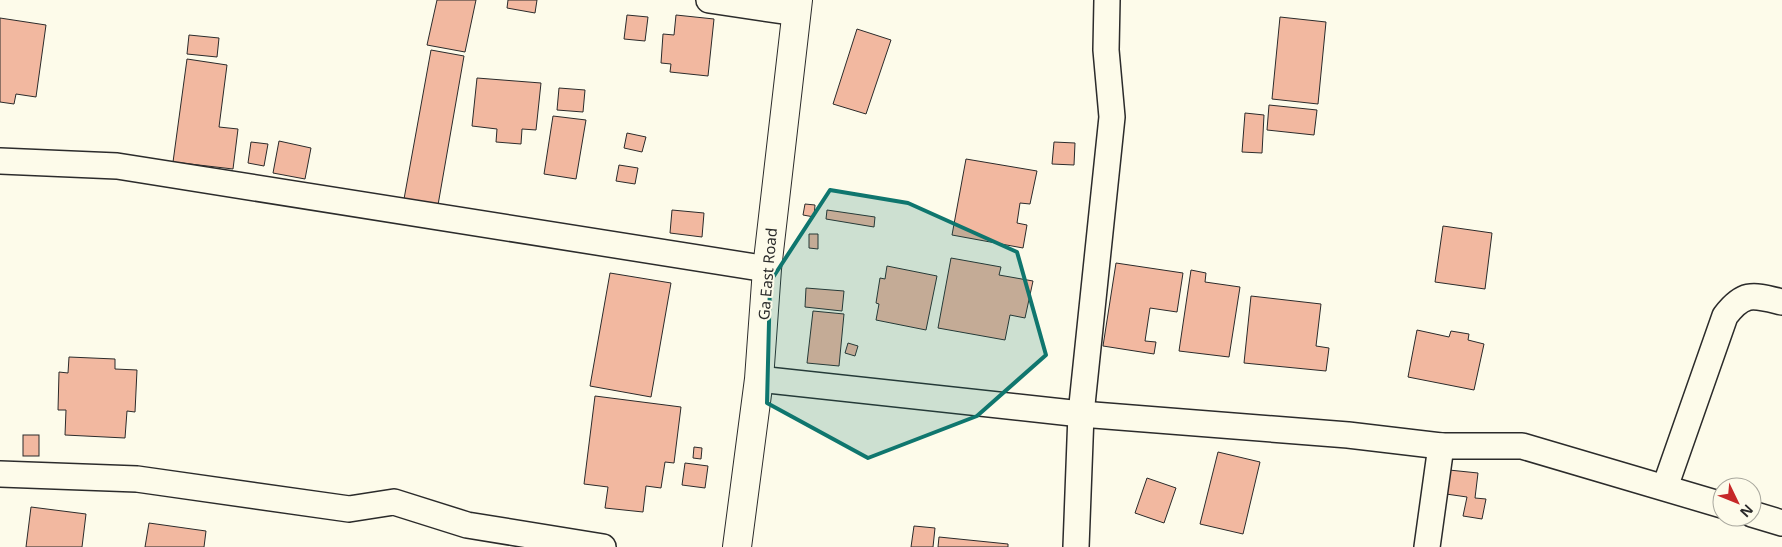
<svg xmlns="http://www.w3.org/2000/svg" width="1782" height="547" font-family="'Noto Sans',sans-serif">
  <rect width="100%" height="100%" fill="#fdfbea"/>
  <g fill="#f2b8a0" stroke="#2b2b2b">
    <polygon points="437,0 476,0 465,52 427,45"/>
    <polygon points="508,0 537,0 535,13 507,8"/>
    <polygon points="627,15 648,17 645,41 624,39"/>
    <polygon points="676,15 714,19 708,76 670,72 671,64 661,63 663,34 674,35"/>
    <polygon points="1280,17 1326,22 1318,104 1272,99"/>
    <polygon points="0,18 46,25 36,97 16,94 14,104 0,102"/>
    <polygon points="857,29 891,40 866,114 833,104"/>
    <polygon points="189,35 219,38 217,57 187,54"/>
    <polygon points="431,50 464,56 438,205 404,199"/>
    <polygon points="187,59 227,65 219,127 238,129 233,169 173,162"/>
    <polygon points="477,78 541,83 536,130 522,129 521,144 496,142 497,129 472,126"/>
    <polygon points="559,88 585,90 583,112 557,110"/>
    <polygon points="1269,105 1317,110 1314,135 1267,130"/>
    <polygon points="1245,113 1264,115 1262,153 1242,152"/>
    <polygon points="553,116 586,120 576,179 544,174"/>
    <polygon points="627,133 646,137 642,152 624,148"/>
    <polygon points="279,141 311,148 305,179 273,173"/>
    <polygon points="251,142 268,144 264,166 248,163"/>
    <polygon points="1054,142 1075,143 1074,165 1052,164"/>
    <polygon points="966,159 1037,171 1030,204 1020,203 1017,223 1027,225 1023,248 952,235"/>
    <polygon points="619,165 638,168 635,184 616,181"/>
    <polygon points="805,204 815,205 814,217 803,215"/>
    <polygon points="672,210 704,213 702,237 670,233"/>
    <polygon points="827,210 875,217 874,227 826,219"/>
    <polygon points="1443,226 1492,233 1485,289 1435,282"/>
    <polygon points="809,234 818,234 818,249 809,248"/>
    <polygon points="951,258 1001,267 999,275 1033,281 1025,318 1010,315 1005,340 938,328"/>
    <polygon points="1116,263 1183,273 1177,312 1150,308 1145,341 1156,342 1154,354 1103,346"/>
    <polygon points="887,266 937,276 926,330 876,320 879,304 876,303 880,278 885,279"/>
    <polygon points="1191,270 1206,273 1205,282 1240,287 1229,357 1179,351"/>
    <polygon points="610,273 671,283 651,397 590,386"/>
    <polygon points="806,288 844,291 842,311 805,307"/>
    <polygon points="1251,296 1321,304 1316,346 1329,348 1326,371 1244,363"/>
    <polygon points="813,311 844,314 839,366 807,363"/>
    <polygon points="1417,330 1449,337 1451,331 1469,334 1468,340 1484,344 1474,390 1408,377"/>
    <polygon points="848,343 858,346 855,356 845,353"/>
    <polygon points="69,357 115,359 115,369 137,370 135,412 127,411 125,438 65,435 66,410 58,410 59,372 68,373"/>
    <polygon points="595,396 681,407 674,463 665,462 661,488 646,486 643,512 605,508 608,487 584,484"/>
    <rect x="23" y="435" width="16" height="21"/>
    <polygon points="694,447 702,448 701,459 693,458"/>
    <polygon points="1218,452 1260,462 1243,534 1200,524"/>
    <polygon points="685,463 708,466 705,488 682,485"/>
    <polygon points="1449,470 1478,473 1475,498 1486,499 1482,519 1463,516 1467,497 1446,494"/>
    <polygon points="1147,478 1176,488 1164,523 1135,513"/>
    <polygon points="31,507 86,514 82,547 26,547"/>
    <polygon points="149,523 206,531 204,547 145,547"/>
    <polygon points="914,526 935,528 933,547 911,547"/>
    <polygon points="939,537 1008,544 1008,547 938,547"/>
  </g>
  <g fill="none" stroke-linecap="round" stroke-linejoin="round">
    <defs>
      <g id="street">
        <polyline points="709,0 797,13"/>
        <polyline points="0,161 117,166 767,269"/>
        <polyline points="759,379 1081,414 1348,435 1441,446 1522,446 1722,505"/>
        <polyline points="0,474 137,479 349,509 394,502 467,525 603,547"/>
        <path d="M1665 487 1725 316C1744 291 1753 295 1782 302"/>
        <polyline points="1752,514 1782,523"/>
        <polyline points="1076,547 1081,414 1112,117 1106,50 1107,0"/>
        <polyline points="1427,547 1441,446"/>
      </g>
      <polyline id="secondary" points="737,547 759,379 767,269 798,0"/>
    </defs>
    <use href="#street" stroke="#2b2b2b" stroke-width="28"/>
    <use href="#secondary" stroke="#2b2b2b" stroke-width="30"/>
    <use href="#street" stroke="#fdfbea" stroke-width="25"/>
    <use href="#secondary" stroke="#fdfbea" stroke-width="28"/>
  </g>
  <path fill="#0f766e" fill-opacity="0.2" stroke="#0f766e" stroke-width="4" stroke-linejoin="round" d="M830 190 908 203 1017 252 1046 355 977 416 868 458 767 403 770 282Z"/>
  <g text-anchor="middle" stroke-width="4" stroke-linejoin="round" paint-order="stroke">
    <g font-size="15" fill="#2b2b2b" stroke="#fdfbea">
      <text transform="translate(768 274) rotate(-85)" y="5">Ga East Road</text>
    </g>
  </g>
  <g transform="translate(1737 502) rotate(133)"><circle r="24" fill="#fdfbea" stroke="#a9a89e"/>
  <path d="M0-4L9 19L0 12L-9 19Z" fill="#c62828"/>
  <text y="-8" font-size="14" font-weight="bold" text-anchor="middle" fill="#2b2b2b">N</text>
  </g>
</svg>
